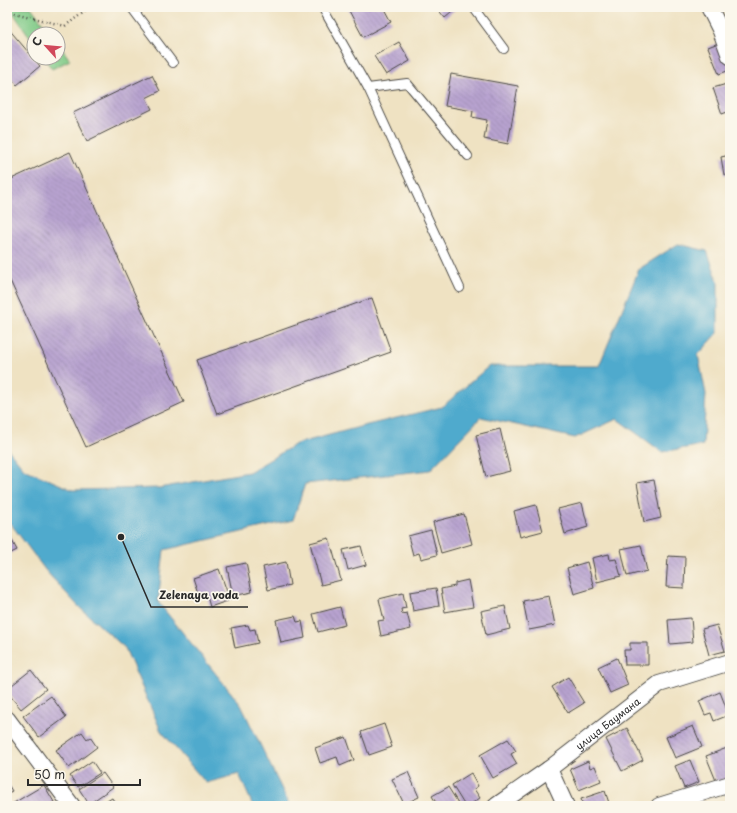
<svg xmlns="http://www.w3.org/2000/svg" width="737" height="813" font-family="'Playpen Sans',sans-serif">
  <defs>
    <pattern id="building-back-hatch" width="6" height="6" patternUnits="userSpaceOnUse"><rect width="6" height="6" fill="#b8a3d0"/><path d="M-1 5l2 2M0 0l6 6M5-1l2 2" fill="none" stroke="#9685a9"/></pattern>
  </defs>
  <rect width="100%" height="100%" fill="#fbf7ec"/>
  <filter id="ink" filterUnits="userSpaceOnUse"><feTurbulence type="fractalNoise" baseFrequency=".025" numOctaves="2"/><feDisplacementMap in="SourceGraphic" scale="8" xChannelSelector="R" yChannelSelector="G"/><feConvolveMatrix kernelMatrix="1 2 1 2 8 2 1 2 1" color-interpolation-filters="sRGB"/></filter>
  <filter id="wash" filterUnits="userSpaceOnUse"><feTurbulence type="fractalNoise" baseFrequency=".012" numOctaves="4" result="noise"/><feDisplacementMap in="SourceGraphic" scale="16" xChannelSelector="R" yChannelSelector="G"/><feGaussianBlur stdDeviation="0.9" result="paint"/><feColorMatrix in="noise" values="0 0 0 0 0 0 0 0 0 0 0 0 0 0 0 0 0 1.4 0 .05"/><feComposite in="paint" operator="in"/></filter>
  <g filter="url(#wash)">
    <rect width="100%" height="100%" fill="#efe2c2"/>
    <g fill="#80ca87" stroke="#567a59">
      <polygon points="9,7 31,7 51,34 34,34 34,43"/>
      <polygon points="58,43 70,60 52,69 44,58 58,58"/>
    </g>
    <polygon fill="#4faacd" stroke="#3d6a7c" points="678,244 707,251 718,281 718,333 698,355 706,394 703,445 662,452 617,419 575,438 481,417 430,470 305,484 293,520 164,550 158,602 241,705 290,806 253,806 239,774 206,783 161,731 125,648 79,607 46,571 11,524 7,523 7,448 24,469 73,490 159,488 249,472 296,444 363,426 442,407 489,366 599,366 639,269"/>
    <g id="blocks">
      <g fill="url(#building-back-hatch)">
        <polygon points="347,7 383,7 391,22 363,37"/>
        <polygon points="436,7 458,7 445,18"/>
        <polygon points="7,27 40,66 17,85 7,74"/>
        <polygon points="399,42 410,61 386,75 374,56"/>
        <polygon points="721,42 730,64 730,70 719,74 708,47"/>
        <polygon points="451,74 518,86 508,144 484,139 487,120 472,117 473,111 445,106"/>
        <polygon points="152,75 160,91 146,98 152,109 87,141 73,113"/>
        <polygon points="730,83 730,111 722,114 713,88"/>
        <polygon points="70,152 184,402 86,447 7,274 7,181"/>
        <polygon points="730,155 730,174 724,175 721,157"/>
        <polygon points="372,298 391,352 217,414 197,360"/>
        <polygon points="500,429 510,471 486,477 476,435"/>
        <polygon points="654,480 661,518 644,522 637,483"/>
        <polygon points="582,503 588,527 565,534 558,509"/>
        <polygon points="536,505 543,531 520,537 514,511"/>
        <polygon points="464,514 472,544 441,553 433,522"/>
        <polygon points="431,530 437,555 421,559 419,553 413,555 408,536"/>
        <polygon points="9,535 17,550 7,555 7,536"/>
        <polygon points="329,538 341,580 321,585 310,543"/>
        <polygon points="641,545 647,571 627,576 621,549"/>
        <polygon points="361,546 366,565 348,570 343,550"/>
        <polygon points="609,554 610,560 616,559 621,576 597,582 592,558"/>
        <polygon points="668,556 685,557 684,588 666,587"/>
        <polygon points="286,562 290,585 268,590 263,567"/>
        <polygon points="587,562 594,588 574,594 567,568"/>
        <polygon points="246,563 252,592 233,596 227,567"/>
        <polygon points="219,569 230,600 210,607 206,593 199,596 193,578"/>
        <polygon points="468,580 473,607 445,612 441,589 455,586 455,583"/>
        <polygon points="436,588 439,606 413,611 410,592"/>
        <polygon points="403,593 406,608 401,609 402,614 407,613 411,629 381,636 378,621 384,620 379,599"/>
        <polygon points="549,596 555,625 529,630 523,601"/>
        <polygon points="505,606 510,629 486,635 481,611"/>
        <polygon points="340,607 345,625 318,632 313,614"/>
        <polygon points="295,616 297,622 302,621 305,638 281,643 276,620"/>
        <polygon points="691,618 693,642 670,644 668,620"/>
        <polygon points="248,625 250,630 255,629 258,643 235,648 231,628"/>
        <polygon points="717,625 725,651 709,655 702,629"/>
        <polygon points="630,643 648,643 648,665 625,665 624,650 630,650"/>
        <polygon points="617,658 628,685 610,693 598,667"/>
        <polygon points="31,670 46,689 21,709 7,692 7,689"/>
        <polygon points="568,677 584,703 568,713 552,687"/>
        <polygon points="720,692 729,715 714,721 711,713 705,715 699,701"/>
        <polygon points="51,696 66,717 39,737 23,716"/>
        <polygon points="384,724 392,747 369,755 361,732"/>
        <polygon points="693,726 702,747 675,758 666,737"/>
        <polygon points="627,728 643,760 622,771 606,739"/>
        <polygon points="82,732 87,739 90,737 97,747 69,768 56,750"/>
        <polygon points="346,737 354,760 340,766 337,757 320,763 315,748"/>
        <polygon points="508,739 516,751 511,754 517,764 493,778 480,755"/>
        <polygon points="727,748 730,755 730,777 717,783 706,756"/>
        <polygon points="690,760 699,782 684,788 675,766"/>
        <polygon points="92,761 100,773 78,787 70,776"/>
        <polygon points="588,761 590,768 595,766 601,781 579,790 570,769"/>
        <polygon points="408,772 419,797 404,804 392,779"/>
        <polygon points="103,773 113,787 89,804 79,789"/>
        <polygon points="471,773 478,786 474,789 480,798 468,806 465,806 452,785"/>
        <polygon points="7,783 12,791 7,794"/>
        <polygon points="44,785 54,802 47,806 14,806 12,804"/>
        <polygon points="448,787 460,806 438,806 432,796"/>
        <polygon points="605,791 610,806 583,806 581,799"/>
        <polygon points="112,798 117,806 99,806"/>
      </g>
    </g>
  </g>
  <g filter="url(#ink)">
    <use href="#blocks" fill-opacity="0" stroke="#484642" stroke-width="1"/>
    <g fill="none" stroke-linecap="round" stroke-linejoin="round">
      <defs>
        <g id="service">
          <polyline points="131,7 173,63"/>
          <polyline points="322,7 368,88 407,83 468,156"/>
          <polyline points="473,7 504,49"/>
          <polyline points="368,88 460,288"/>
        </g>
        <g id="minor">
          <polyline points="709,7 721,31 730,56"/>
          <polyline points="7,719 72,806"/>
          <polyline points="549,769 566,806"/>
          <path id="s1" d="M496 806 549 769 659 684 730 662"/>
          <polyline points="659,806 730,784"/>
        </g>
      </defs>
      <use href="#service" stroke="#484642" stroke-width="10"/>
      <use href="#minor" stroke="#484642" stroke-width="18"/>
      <polyline stroke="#484642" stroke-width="2.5" stroke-dasharray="1 3" stroke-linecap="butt" points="7,11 65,26 91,7"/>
      <use href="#service" stroke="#fff" stroke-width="8"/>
      <use href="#minor" stroke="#fff" stroke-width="16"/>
    </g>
  </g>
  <g text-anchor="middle" stroke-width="3.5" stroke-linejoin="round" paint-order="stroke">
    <g font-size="10" fill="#2b2b2b" stroke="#fbf7ec">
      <text dy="4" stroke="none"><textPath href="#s1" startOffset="139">улица Баумана</textPath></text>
    </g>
  </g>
  <path fill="none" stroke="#2b2b2b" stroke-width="1.5" d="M121 537L151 607H248"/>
  <circle fill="#2b2b2b" stroke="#fbf7ec" stroke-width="1.5" cx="121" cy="537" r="4"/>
  <g font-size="11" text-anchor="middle" font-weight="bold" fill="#2b2b2b" stroke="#fbf7ec" stroke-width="3.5" stroke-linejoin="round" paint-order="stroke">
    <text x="199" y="599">Zelenaya voda</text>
  </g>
  <rect width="737" height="813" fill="none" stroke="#fbf7ec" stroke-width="24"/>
  <g transform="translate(46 46) rotate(297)"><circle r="19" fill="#fbf7ec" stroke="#a8a59f"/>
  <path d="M0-3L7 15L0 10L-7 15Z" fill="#d1495b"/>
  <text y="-6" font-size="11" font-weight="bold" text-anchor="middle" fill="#2b2b2b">С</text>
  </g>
  <path d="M28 779v6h112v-6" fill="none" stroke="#2b2b2b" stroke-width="2"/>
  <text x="34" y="779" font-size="12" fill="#2b2b2b" stroke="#fbf7ec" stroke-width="3" paint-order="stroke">50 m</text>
</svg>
